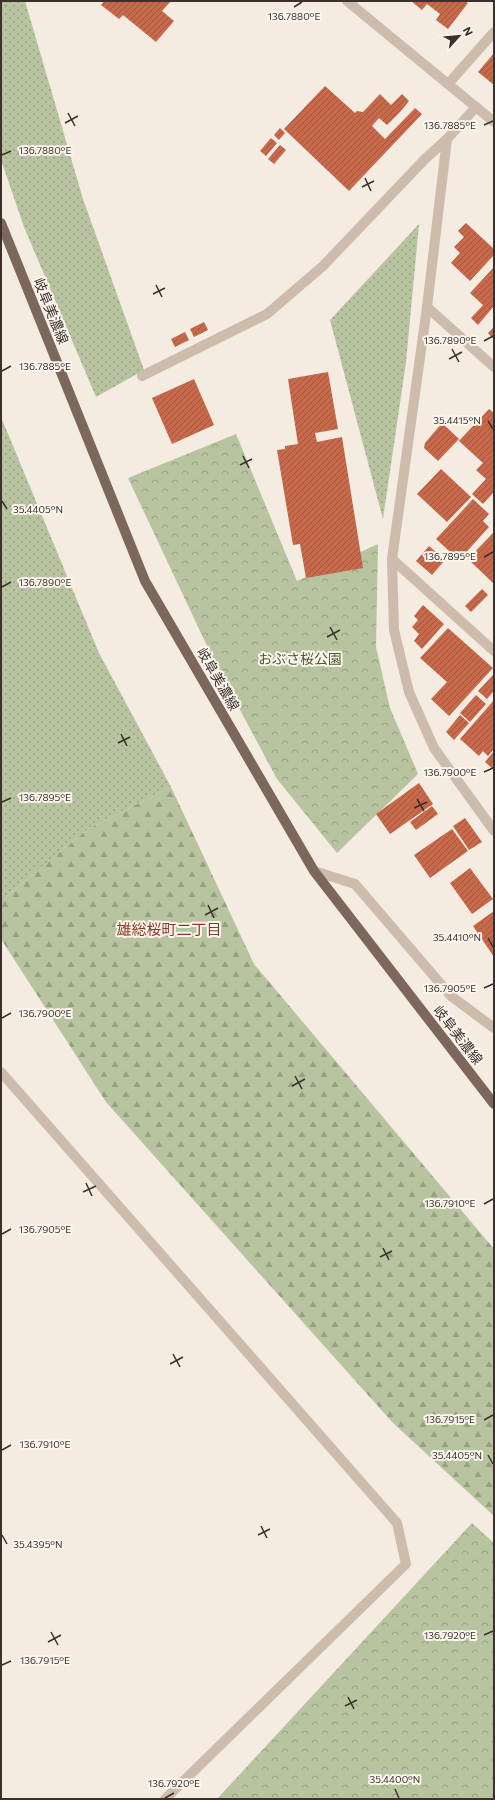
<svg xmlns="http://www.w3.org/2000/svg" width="495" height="1800" font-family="Commissioner,'Noto Sans JP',sans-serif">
  <defs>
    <pattern id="grass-dots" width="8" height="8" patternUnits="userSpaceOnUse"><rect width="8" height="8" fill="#b8c4a0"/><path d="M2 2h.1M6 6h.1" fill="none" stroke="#97a083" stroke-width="1.8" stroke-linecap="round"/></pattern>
    <pattern id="forest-firs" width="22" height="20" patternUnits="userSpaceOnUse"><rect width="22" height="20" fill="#b8c4a0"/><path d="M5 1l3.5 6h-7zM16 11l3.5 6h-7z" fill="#97a083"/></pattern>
    <pattern id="park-crowns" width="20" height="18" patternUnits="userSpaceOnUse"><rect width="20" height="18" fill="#b8c4a0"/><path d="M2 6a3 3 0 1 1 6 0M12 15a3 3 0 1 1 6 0" fill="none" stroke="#97a083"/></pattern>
    <pattern id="building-hatch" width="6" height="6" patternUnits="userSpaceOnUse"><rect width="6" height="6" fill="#c8694b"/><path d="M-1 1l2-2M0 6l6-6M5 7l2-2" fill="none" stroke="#a4573f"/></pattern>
  </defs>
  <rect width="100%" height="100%" fill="#f4ebe1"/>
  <g fill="url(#grass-dots)">
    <polygon points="1,1 25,1 83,199 144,370 96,397 24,227 1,160"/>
    <polygon points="419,224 406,362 383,519 330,320"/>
    <polygon points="1,417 99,653 171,787 88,829 1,901"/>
  </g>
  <polygon fill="url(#forest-firs)" points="171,787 254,964 494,1249 494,1516 393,1423 106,1102 1,939 1,901 88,829"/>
  <g fill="url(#park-crowns)">
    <polygon points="236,434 297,581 378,544 376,647 390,708 418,774 337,853 277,779 216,665 128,478"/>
    <polygon points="472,1523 494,1543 494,1799 217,1799"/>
  </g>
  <g fill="url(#building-hatch)">
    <polygon points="104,1 171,1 162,11 174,21 156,42 123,15 119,19 101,5"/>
    <polygon points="411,1 465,1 468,3 448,29 436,20 440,14 427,4 422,10"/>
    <polygon points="494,53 494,85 478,72"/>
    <polygon points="325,86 355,113 357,111 363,112 380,94 391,105 402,94 409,101 400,112 387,125 379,118 372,126 385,139 415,108 422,114 349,191 284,129"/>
    <polygon points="280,128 285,133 279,140 274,135"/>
    <polygon points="271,138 277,143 266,156 260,151"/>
    <polygon points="280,145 286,150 274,164 268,159"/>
    <polygon points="466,223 494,249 494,255 470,281 451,263 460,253 454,247 464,237 458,231"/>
    <polygon points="494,267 494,306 478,325 471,318 483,305 470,293"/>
    <polygon points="204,322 208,330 194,337 190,329"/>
    <polygon points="494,327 494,340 488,333"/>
    <polygon points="185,332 189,340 175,347 171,339"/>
    <polygon points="328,372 338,429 315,433 317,442 342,437 363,568 306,578 300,544 293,545 277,450 285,449 285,446 298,444 288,379"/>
    <polygon points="194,379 214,425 172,444 152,398"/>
    <polygon points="489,409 494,413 494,492 483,504 472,494 486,479 476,470 483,463 459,441"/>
    <polygon points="442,423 459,439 438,461 424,448 425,443"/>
    <polygon points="441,469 471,497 447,522 417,494"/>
    <polygon points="473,499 489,514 483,521 489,527 461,558 460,556 458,559 436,539"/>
    <polygon points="494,532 494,584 468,559"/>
    <polygon points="429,546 445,560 432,575 416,561"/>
    <polygon points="482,589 488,595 471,612 465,606"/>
    <polygon points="423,605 444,624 422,649 414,641 419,634 412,627 418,620 414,616"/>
    <polygon points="448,628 493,668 449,716 431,699 447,682 420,658"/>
    <polygon points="493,675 494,691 487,699 478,691"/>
    <polygon points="476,695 486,704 470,722 460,713"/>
    <polygon points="494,700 494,749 488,756 483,751 479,756 460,739"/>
    <polygon points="460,715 469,723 454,740 446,732"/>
    <polygon points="494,751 494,770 485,762"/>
    <polygon points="419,783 433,804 390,834 376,814"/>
    <polygon points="432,806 438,814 416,830 410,822"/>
    <polygon points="465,818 482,842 469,850 453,826"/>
    <polygon points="452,829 468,851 430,878 414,855"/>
    <polygon points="470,868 493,899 472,914 450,883"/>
    <polygon points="494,911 494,957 473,926"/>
  </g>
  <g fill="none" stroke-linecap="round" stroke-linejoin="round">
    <g stroke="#cdbbac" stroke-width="10">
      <polyline points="347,1 494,122"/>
      <polyline points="448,84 494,32"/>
      <polyline points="447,139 427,307 392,559 394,630 409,692 434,748 494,831"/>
      <polyline points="427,307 494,367"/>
      <polyline points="142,376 267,314 323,266 425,159 447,139 476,107"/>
      <polyline points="392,559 494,651"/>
      <polyline points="314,871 355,884 451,996 494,1028"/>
      <polyline points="1,1072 397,1523 406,1564 165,1799"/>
    </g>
    <polyline stroke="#7d675c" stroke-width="10" points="1,223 145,581 314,871 494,1104"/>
  </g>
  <path fill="none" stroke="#3b302b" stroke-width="1.5" d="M294 7 302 2M68 113 75 126M65 123 78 116M484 125 493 121M2 155 11 151M365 178 371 191M362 187 374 181M156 285 162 297M153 294 165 288M484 341 493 336M452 349 459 362M449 359 462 352M2 371 11 366M488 421 493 429M243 456 249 468M240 465 252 459M2 501 7 509M484 557 493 552M2 587 11 582M330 627 337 640M327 637 340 630M121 734 127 746M118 743 130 737M484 772 493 768M417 799 424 811M2 802 11 798M414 808 427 802M208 905 214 918M205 915 218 908M488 938 493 947M484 988 493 984M2 1018 11 1013M295 1076 302 1089M292 1086 305 1079M86 1183 92 1196M83 1192 96 1186M484 1204 493 1199M2 1234 11 1229M383 1248 389 1260M380 1257 392 1251M173 1354 180 1367M170 1364 183 1357M484 1420 493 1415M2 1450 11 1445M488 1455 493 1464M261 1526 267 1538M2 1535 7 1544M258 1535 270 1529M51 1632 58 1645M484 1635 493 1631M48 1642 61 1635M2 1665 11 1661M348 1697 354 1709M345 1706 357 1700M395 1789 399 1798M165 1798 174 1793"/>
  <g text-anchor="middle" stroke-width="4" stroke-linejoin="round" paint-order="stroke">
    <g font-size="14" fill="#3b302b" stroke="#fbf5ee">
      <text transform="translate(51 311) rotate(68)" y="5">岐阜美濃線</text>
      <text transform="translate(218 679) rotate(60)" y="5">岐阜美濃線</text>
      <text transform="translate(458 1035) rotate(52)" y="5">岐阜美濃線</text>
    </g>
    <g font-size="14" fill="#4a5a2e" stroke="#fbf5ee">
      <text x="300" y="664">おぶさ桜公園</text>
    </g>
    <g font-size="15" fill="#8c3b22" stroke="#fbf5ee">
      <text x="169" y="935">雄総桜町二丁目</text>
    </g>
  </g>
  <g font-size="10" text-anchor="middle" fill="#3b302b" stroke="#fbf5ee" stroke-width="4" stroke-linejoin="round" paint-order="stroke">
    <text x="294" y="20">136.7880°E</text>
    <text x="450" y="129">136.7885°E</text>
    <text x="45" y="154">136.7880°E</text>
    <text x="450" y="344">136.7890°E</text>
    <text x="45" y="370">136.7885°E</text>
    <text x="457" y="424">35.4415°N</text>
    <text x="38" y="513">35.4405°N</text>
    <text x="450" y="560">136.7895°E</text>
    <text x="45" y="586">136.7890°E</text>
    <text x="450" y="776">136.7900°E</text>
    <text x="45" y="801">136.7895°E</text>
    <text x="457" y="941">35.4410°N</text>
    <text x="450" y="992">136.7905°E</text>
    <text x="45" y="1017">136.7900°E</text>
    <text x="450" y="1207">136.7910°E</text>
    <text x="45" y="1233">136.7905°E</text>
    <text x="450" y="1423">136.7915°E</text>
    <text x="45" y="1448">136.7910°E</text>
    <text x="457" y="1459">35.4405°N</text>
    <text x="38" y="1548">35.4395°N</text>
    <text x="450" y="1639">136.7920°E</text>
    <text x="45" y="1664">136.7915°E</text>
    <text x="395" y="1783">35.4400°N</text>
    <text x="174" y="1787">136.7920°E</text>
  </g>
  <rect width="495" height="1800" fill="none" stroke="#3b302b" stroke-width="4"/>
  <g transform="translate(459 36) rotate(63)" stroke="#fbf5ee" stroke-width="3" paint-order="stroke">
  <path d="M0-3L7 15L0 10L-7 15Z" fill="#3b302b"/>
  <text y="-6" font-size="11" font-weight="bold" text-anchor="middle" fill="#3b302b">N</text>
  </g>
</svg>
